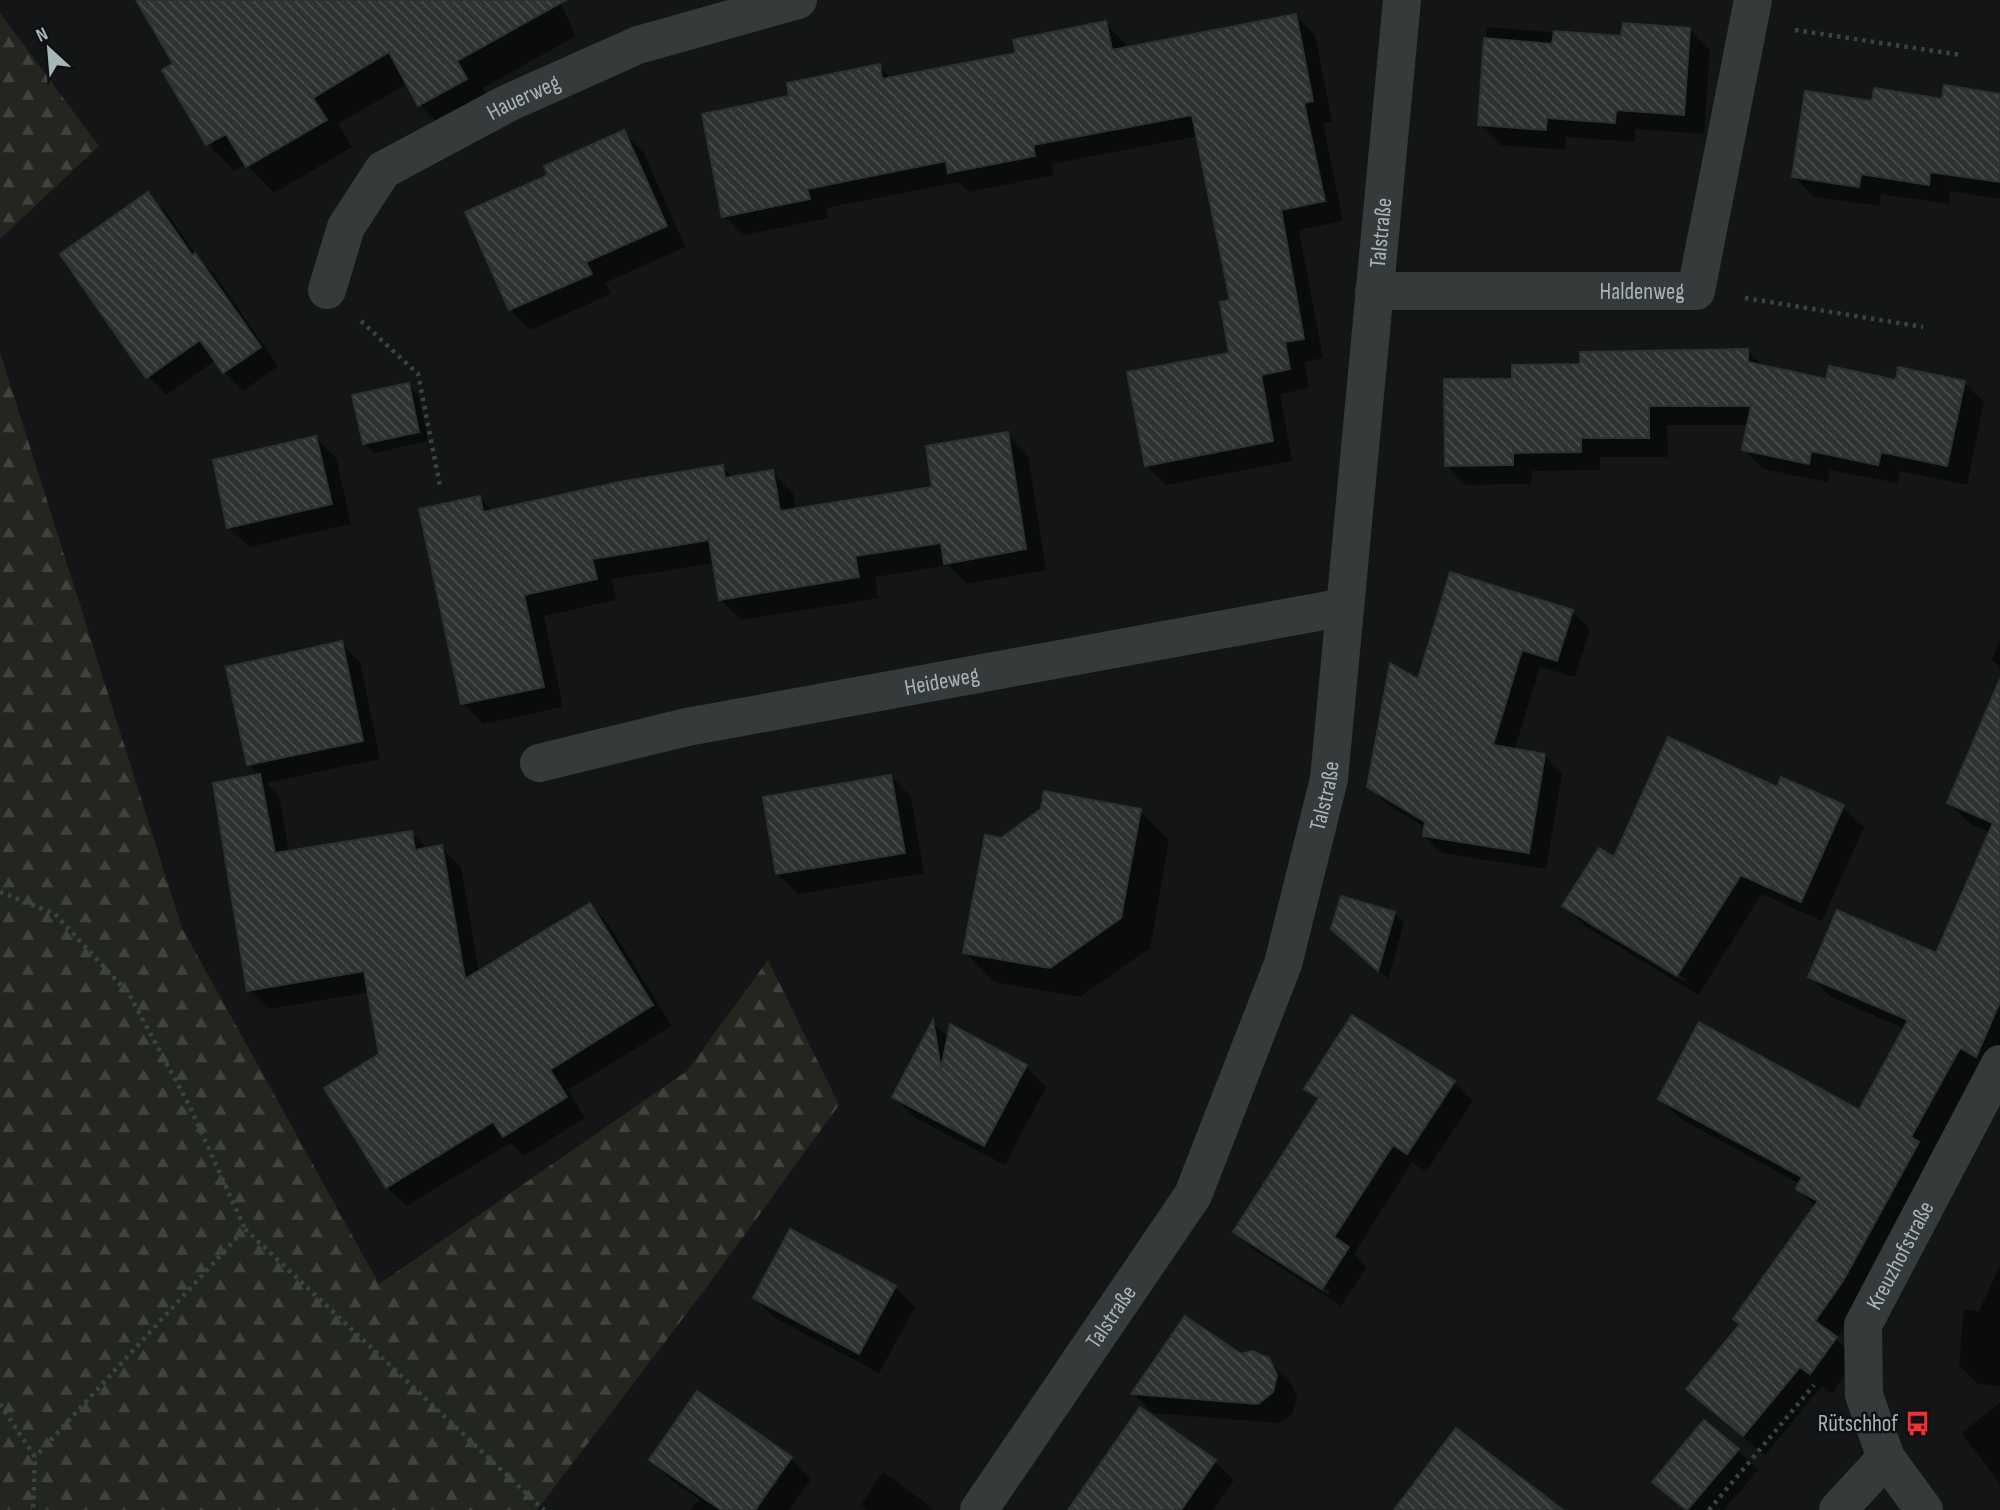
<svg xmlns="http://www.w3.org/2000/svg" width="2000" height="1510" font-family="'Sofia Sans Condensed',sans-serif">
  <defs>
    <pattern id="forest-firs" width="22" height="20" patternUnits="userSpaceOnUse" patternTransform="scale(1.75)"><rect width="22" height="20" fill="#23261e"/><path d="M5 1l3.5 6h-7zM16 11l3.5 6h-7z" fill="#40433c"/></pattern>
    <pattern id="building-back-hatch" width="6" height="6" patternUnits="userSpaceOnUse" patternTransform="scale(1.75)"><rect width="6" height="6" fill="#2f3132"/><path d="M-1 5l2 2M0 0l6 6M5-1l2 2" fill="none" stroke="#4a4d4d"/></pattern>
  </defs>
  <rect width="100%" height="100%" fill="#141516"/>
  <g fill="url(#forest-firs)">
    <polygon points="0,13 99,146 0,239"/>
    <polygon points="0,352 182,928 379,1284 687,1071 768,960 839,1105 706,1288 537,1510 0,1510"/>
  </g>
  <g fill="#0007" fill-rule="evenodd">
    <polygon points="138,0 559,0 576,36 483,88 493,106 446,132 420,105 408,83 338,124 352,147 274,193 246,164 234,171 208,144 164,70 175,64"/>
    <polygon points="1295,15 1315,35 1332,121 1323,123 1343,221 1299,230 1323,358 1304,362 1309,388 1280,394 1292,461 1166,485 1146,465 1231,355 1232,301 1198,136 1052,164 1054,175 969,192 959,182 826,208 828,218 744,235 724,216 791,97 879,66 891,79 1018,54 1105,23 1125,43 1126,49"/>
    <polygon points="1487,27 1623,38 1690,30 1710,50 1704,134 1635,129 1635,142 1566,137 1566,150 1500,145 1480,125"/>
    <polygon points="2000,96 2000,199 1950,191 1949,204 1881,194 1879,206 1814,197 1794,176 1874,103 1944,101"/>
    <polygon points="623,132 644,153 685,247 605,283 611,294 530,330 510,309 550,176"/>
    <polygon points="148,195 167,213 199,259 214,274 278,366 243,391 224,372 216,360 166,395 148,376"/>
    <polygon points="1748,351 1764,367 1828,381 1964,383 1984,402 1967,485 1900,471 1897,483 1830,470 1828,482 1763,469 1744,449 1749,425 1667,425 1668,457 1600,457 1600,470 1532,471 1531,484 1466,485 1447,466 1514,380 1582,366"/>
    <polygon points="408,385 418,395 428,441 374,453 364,443"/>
    <polygon points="1007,434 1028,455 1046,570 967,584 948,565 875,577 878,598 741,620 720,599 714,563 612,579 616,600 544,616 563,707 483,724 463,703 479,498 493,511 722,467 734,478 773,472 793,493 796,510 934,489"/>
    <polygon points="316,438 336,458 351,524 249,547 228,527"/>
    <polygon points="1572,611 1590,629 1575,677 1540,667 1514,751 1544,755 1562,773 1546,869 1442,853 1424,836 1426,828 1387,804 1369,786 1419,682"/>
    <polygon points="2000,640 2000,668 1992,660"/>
    <polygon points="341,643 360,662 380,759 266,783 279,796 289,852 411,832 428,849 441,847 461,867 479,972 590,905 609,925 672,1026 568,1090 585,1118 524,1156 510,1143 407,1206 387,1187 380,1055 370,992 268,1009 249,990 260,776 249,764"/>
    <polygon points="2000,684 2000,1069 1863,1302 1836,1339 1856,1359 1832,1394 1822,1386 1765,1455 1709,1410 1689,1389 1742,1325 1816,1207 1798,1189 1800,1184 1681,1119 1660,1099 1860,1112 1905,1029 1831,997 1810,977 1937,955 1991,833 1969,823 1949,803"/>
    <polygon points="891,776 911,797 924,873 798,894 777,874"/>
    <path d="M1782 779 1843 807 1864 827 1822 921 1762 894 1698 995 1585 926 1564 906 1615 860 1778 789ZM1586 918 1685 979 1684 982 1586 923Z"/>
    <polygon points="1140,811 1169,840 1150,948 1080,997 994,982 965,952 1002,840"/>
    <polygon points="1394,913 1404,923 1388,979 1343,939"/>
    <polygon points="933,1023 949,1038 951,1027 1026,1067 1046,1087 1005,1165 914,1117 894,1097"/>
    <path d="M1454 1083 1473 1101 1426 1172 1412 1162 1354 1254 1367 1267 1341 1306 1254 1250 1235 1232 1319 1101 1306 1088ZM1255 1244 1330 1292 1328 1295 1255 1248Z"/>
    <polygon points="2000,1265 2000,1386 1978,1384 1959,1365 1964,1309 1979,1311"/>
    <polygon points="895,1287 915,1307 879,1373 775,1318 755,1298"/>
    <polygon points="1241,1356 1268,1360 1289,1380 1297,1396 1293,1413 1279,1423 1153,1413 1133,1393"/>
    <polygon points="2000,1403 2000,1484 1961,1433"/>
    <polygon points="1141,1409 1215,1462 1234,1480 1213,1510 1070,1510"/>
    <polygon points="1738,1450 1758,1470 1724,1510 1685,1510 1655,1481"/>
    <polygon points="791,1459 811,1479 789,1510 691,1510 699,1499 671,1480 651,1460"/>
    <polygon points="883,1472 923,1501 933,1510 867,1510 861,1504"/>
  </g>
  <g fill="url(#building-back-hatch)" stroke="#2e3132" stroke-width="2">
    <polygon points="136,0 566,0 457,61 467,79 418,106 389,52 313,98 327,120 246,167 226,134 206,145 162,70 173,63"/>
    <polygon points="1296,14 1313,101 1304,103 1325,201 1281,210 1304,339 1285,342 1290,369 1261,375 1273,441 1145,466 1127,372 1229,353 1220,302 1230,300 1192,115 1033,145 1035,156 948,173 946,161 807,189 810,199 722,217 702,114 789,96 787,83 880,64 882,79 1016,53 1013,40 1106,21 1112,50"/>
    <polygon points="1623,23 1690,28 1684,115 1616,110 1615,123 1547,118 1546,130 1478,125 1484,38 1552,44 1554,31 1621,36"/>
    <polygon points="1944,85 2000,94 2000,182 1930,172 1929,185 1861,174 1859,187 1792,177 1805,91 1872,101 1874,88 1942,99"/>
    <polygon points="624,130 667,226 586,262 592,274 509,310 465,212 548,175 544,166"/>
    <polygon points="148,192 192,255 195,253 261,347 223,373 200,340 146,378 60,254"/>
    <polygon points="1748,349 1748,362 1826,379 1829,366 1896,380 1898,367 1965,381 1947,466 1881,452 1878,465 1811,451 1809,464 1742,450 1751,406 1649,406 1649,438 1581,438 1581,452 1513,453 1513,465 1445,466 1444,379 1512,379 1512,365 1580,364 1580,352"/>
    <polygon points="409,383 419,432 363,444 352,395"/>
    <polygon points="1008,432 1026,549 944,564 941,543 855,556 859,577 719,600 709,540 592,559 597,579 524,595 544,687 461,704 419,509 480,496 483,512 619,482 723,465 725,478 773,470 780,511 932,487 926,446"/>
    <polygon points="316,436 332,504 227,528 213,460"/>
    <polygon points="1450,572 1573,610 1557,661 1522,650 1493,745 1545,754 1529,853 1423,836 1425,822 1367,787 1390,663 1418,679"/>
    <polygon points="342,641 363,741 247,765 226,667"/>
    <polygon points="2000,679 2000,1002 1976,1057 1960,1048 1911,1137 1919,1142 1843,1281 1815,1321 1837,1337 1810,1374 1800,1367 1743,1436 1686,1389 1740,1324 1733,1319 1818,1201 1796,1189 1802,1177 1658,1099 1699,1022 1859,1110 1908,1020 1808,977 1837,910 1936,953 1993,823 1947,803"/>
    <polygon points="1668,737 1777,787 1781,777 1844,805 1801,902 1741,875 1677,976 1562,906 1599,848 1614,857"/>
    <polygon points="260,774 275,853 412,831 415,850 442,845 465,979 590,903 653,1005 550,1070 567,1097 503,1137 493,1122 386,1188 324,1088 379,1054 364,971 247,991 213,783"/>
    <polygon points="891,775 905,853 776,874 763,797"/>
    <polygon points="1044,791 1141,809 1121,918 1050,968 963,953 985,835 1001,838 1041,809"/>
    <polygon points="1341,896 1395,912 1378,971 1331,929"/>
    <polygon points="1352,1015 1455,1081 1407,1154 1393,1145 1334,1237 1349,1247 1322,1289 1233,1232 1319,1098 1304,1089"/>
    <polygon points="933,1020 941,1069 950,1024 1027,1065 984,1146 892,1097"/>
    <polygon points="790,1229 896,1286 859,1354 753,1298"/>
    <polygon points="1185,1316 1241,1354 1252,1351 1269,1358 1277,1375 1273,1392 1258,1404 1131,1394"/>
    <polygon points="697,1391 792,1457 755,1510 721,1510 649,1460"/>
    <polygon points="1140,1407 1216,1460 1181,1510 1068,1510"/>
    <polygon points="1704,1420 1739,1449 1687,1510 1652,1482"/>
    <polygon points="1456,1428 1563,1510 1394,1510"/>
  </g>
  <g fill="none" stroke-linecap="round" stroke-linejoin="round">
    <g stroke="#3b4242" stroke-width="4.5" stroke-dasharray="3.5 5" stroke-linecap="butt">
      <polyline points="1795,30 1961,55"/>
      <polyline points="1745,298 1923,327"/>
      <polyline points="361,321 418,374 440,486"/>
      <polyline points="0,892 55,914 129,994 189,1105 245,1229 35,1457"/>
      <polyline points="245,1229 544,1510"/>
      <polyline points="0,1404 35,1457 33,1510"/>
      <polyline points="1709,1510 1814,1385"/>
    </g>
    <g stroke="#353a3b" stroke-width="38">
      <path id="s1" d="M327 290 346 227 383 170 508 103 638 45 798 0"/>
      <path id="s2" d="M1374 291H1696L1753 0"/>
      <path id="s3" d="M539 763 687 727 1345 607"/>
      <path id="s4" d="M979 1510 1193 1195 1283 964 1329 779 1402 0"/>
      <polyline points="1838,1510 1886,1458"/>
      <path id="s5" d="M1924 1510 1886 1458 1864 1395 1863 1325 2000 1064"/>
    </g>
  </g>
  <defs>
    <symbol id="bus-bare" viewBox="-9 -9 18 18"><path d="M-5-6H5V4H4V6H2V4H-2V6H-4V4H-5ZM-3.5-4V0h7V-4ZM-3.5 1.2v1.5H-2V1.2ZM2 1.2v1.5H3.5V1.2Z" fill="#f42f35" stroke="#0f1011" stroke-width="2.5" paint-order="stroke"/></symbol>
  </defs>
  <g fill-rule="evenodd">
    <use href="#bus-bare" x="1900" y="1406" width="35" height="35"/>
  </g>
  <g text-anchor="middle" stroke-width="5" stroke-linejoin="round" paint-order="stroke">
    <g font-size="23" fill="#a6b6b6" stroke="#0f1011">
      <text dy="8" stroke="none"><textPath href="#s1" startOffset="292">Hauerweg</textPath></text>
      <text dy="8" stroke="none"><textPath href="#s4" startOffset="1368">Talstraße</textPath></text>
      <text dy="8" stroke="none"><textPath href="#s2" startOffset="268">Haldenweg</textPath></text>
      <text dy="8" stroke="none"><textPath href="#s3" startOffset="411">Heideweg</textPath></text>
      <text dy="8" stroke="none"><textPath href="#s4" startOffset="802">Talstraße</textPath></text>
      <text dy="8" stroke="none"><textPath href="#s5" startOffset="280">Kreuzhofstraße</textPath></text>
      <text dy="8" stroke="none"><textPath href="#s4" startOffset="234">Talstraße</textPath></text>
    </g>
    <g font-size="23" fill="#a6b6b6" stroke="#0f1011" text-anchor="end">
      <text x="1898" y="1431">Rütschhof</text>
    </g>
  </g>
  <g transform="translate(49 49) rotate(334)" stroke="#0f1011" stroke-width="5" paint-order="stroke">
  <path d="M0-5L12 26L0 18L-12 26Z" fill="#a6b6b6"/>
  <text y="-10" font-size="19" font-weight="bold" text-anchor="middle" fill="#a6b6b6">N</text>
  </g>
</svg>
